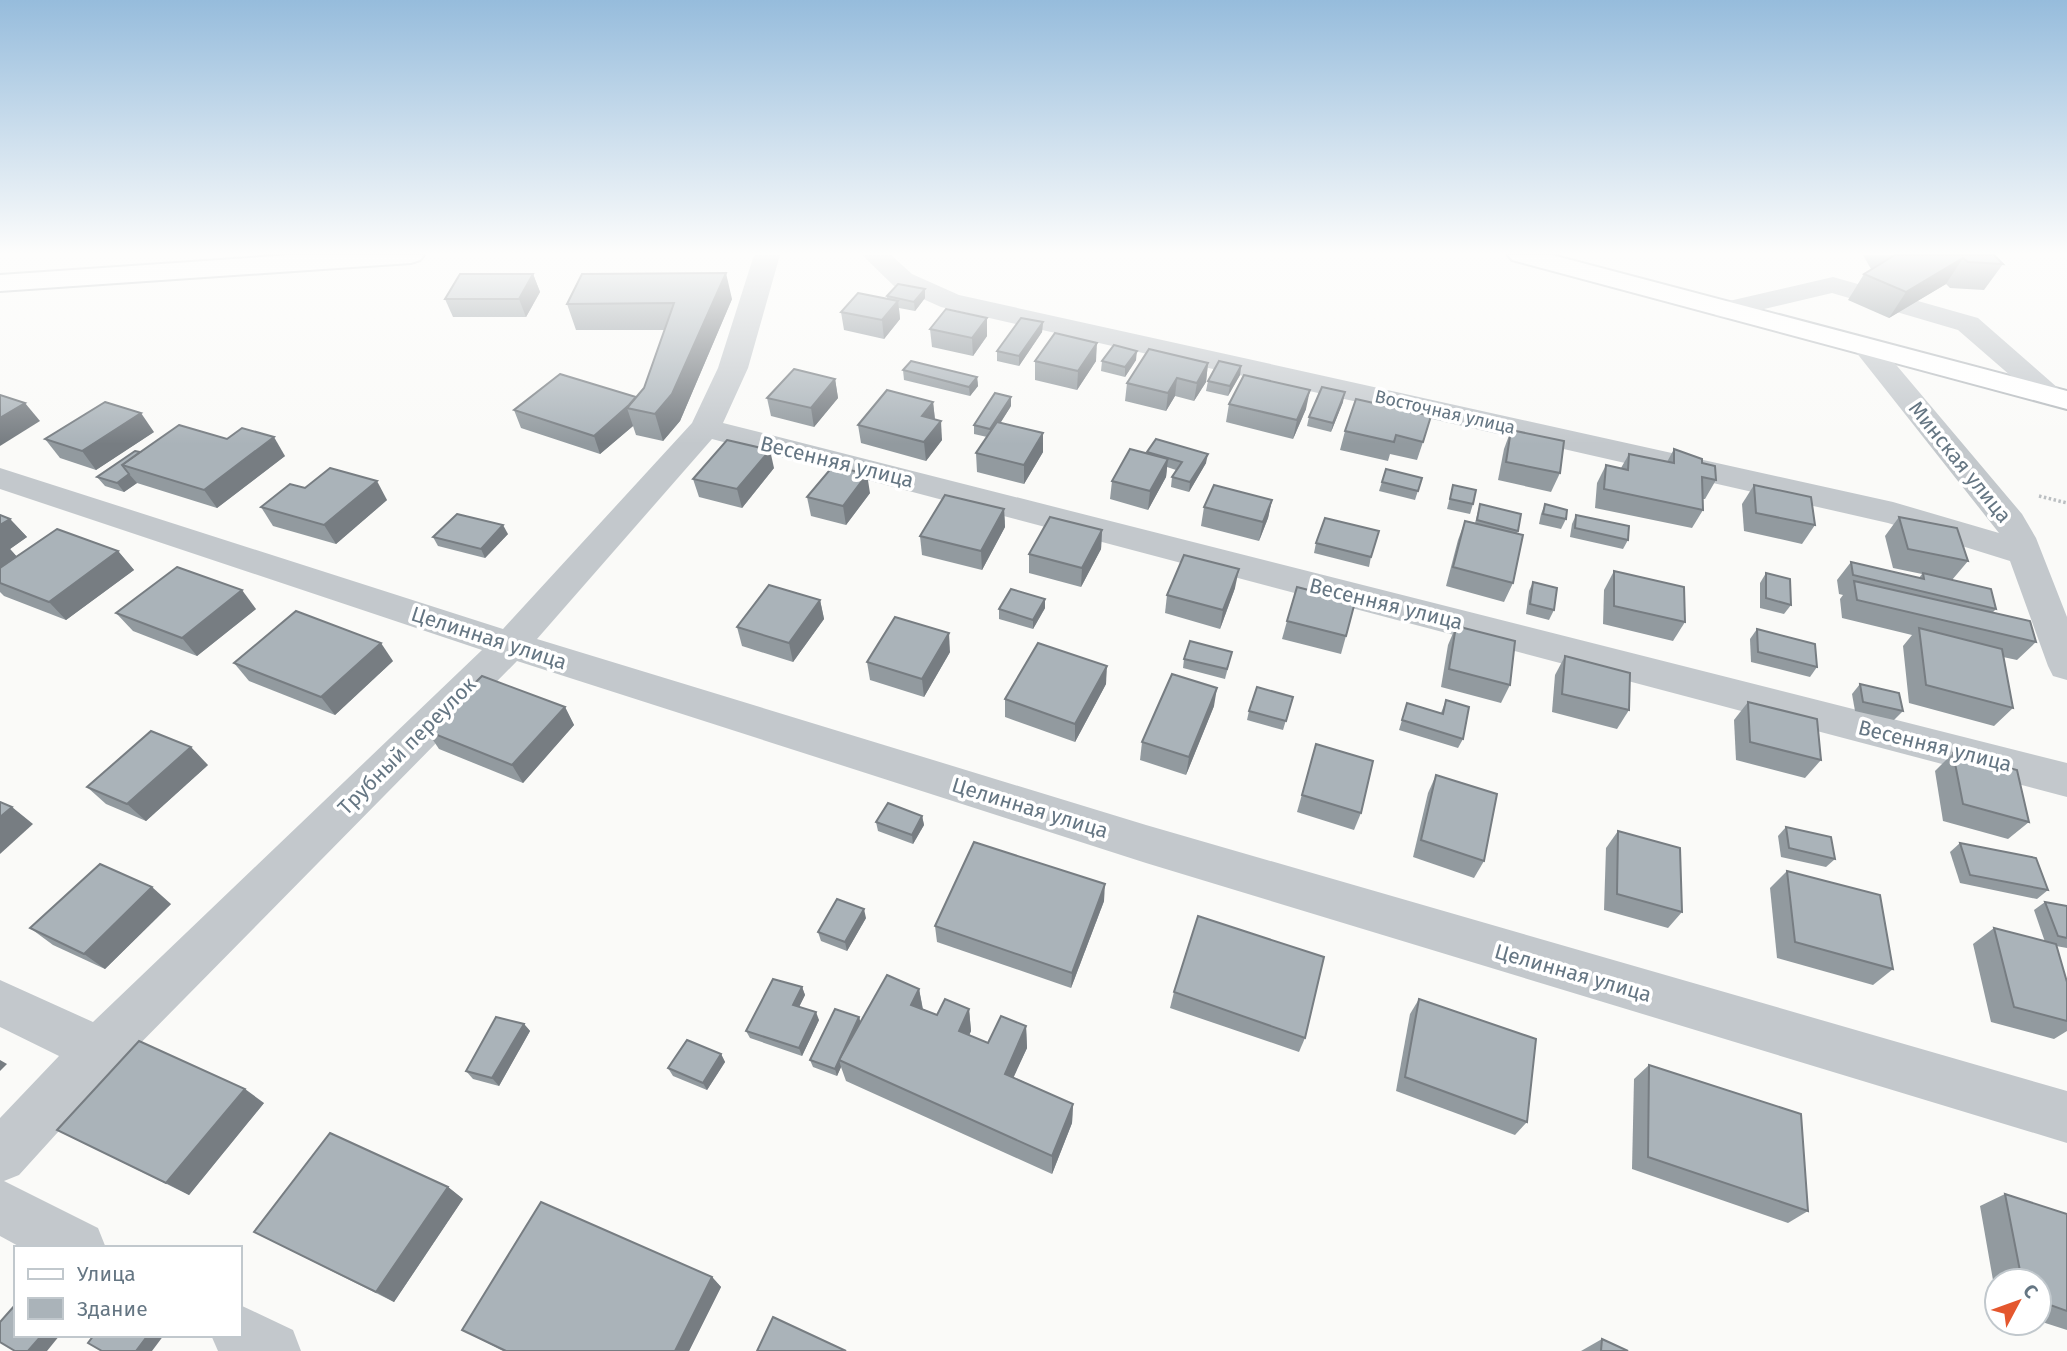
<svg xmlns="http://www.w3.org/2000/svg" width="2067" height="1351" font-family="'Fira Sans',sans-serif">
  <rect width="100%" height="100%" fill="#fafaf8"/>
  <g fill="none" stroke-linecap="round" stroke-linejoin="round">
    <defs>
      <g id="major">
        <polygon points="291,255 424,255 420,260 411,263 0,291 0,275"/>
        <polygon points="1508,255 1552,255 2067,391 2067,409 1512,260"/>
      </g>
    </defs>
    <use href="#major" stroke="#b5babe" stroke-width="4"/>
    <polyline stroke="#bbbfc2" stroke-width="3.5" stroke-dasharray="2.5 2.5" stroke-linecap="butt" points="2039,496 2067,503"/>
    <g fill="#c3c8cc" fill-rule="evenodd">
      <polygon points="754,255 780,255 748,368 723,423 2067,763 2067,797 712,439 537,639 1146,825 2067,1091 2067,1143 1146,863 517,661 117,1067 19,1175 4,1181 98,1228 106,1248 22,1248 0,1236 0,1118 59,1056 0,1027 0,980 93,1022 482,650 0,489 0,468 503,629 692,423 718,368"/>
      <polygon points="862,255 891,255 912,274 959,295 1893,502 1999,533 1852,347 1856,341 1866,338 1876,341 2022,514 2036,538 2067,617 2067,680 2053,676 2048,666 2010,561 1888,523 941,307 894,286"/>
      <polygon points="1833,277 1978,318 2067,396 2063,402 2052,405 2041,402 1958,330 1832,293 1726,318 1716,316 1712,310 1716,304"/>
      <polygon points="240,1305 293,1330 301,1351 218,1351 211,1335 240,1335"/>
    </g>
    <use href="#major" fill="#fff" fill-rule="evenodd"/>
  </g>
  <g fill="#929a9f">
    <polygon points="1863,255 1994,255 2003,264 1984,290 1950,288 1946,284 1889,318 1848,300 1864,274 1871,269"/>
    <polygon points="533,274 540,292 526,317 453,317 445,299"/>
    <polygon points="887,296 925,298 915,311 899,308 900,319 884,339 844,330 841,312 887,299"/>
    <polygon points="732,299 680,421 663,441 636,435 633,426 600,454 521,428 514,410 636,397 644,388 665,330 576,330 567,304"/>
    <polygon points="987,318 987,336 973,356 932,347 930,329"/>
    <polygon points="1043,322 1042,332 1019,366 997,361 997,351"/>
    <polygon points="1136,360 1125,377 1101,371 1102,361"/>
    <polygon points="1035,361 1096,361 1077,390 1035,380"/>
    <polygon points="1208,363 1206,382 1194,401 1175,396 1166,411 1125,401 1127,383"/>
    <polygon points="1241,366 1240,375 1228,396 1206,391 1208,381"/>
    <polygon points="903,370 977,377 978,386 970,396 904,380"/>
    <polygon points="835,379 838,398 814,427 771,416 767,398"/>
    <polygon points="1356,399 1423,442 1417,460 1390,454 1388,461 1340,450 1345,431"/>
    <polygon points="933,402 935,419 942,440 926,461 861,443 858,425"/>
    <polygon points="1343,402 1331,432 1307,426 1309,417"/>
    <polygon points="1229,404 1306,409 1293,439 1226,422"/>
    <polygon points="1011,406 1000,423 1043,452 1024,484 977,472 976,453 987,437 974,434 974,425"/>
    <polygon points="1511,430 1560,473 1551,492 1498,480 1504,449"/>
    <polygon points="154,432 96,470 60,458 45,439"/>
    <polygon points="1674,449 1702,463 1716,480 1705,499 1702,499 1703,510 1692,528 1595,508 1597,483 1606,465 1621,468 1629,454 1667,462"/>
    <polygon points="140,452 285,456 217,508 137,483 124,492 105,486 97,477"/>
    <polygon points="1147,452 1206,463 1189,492 1171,487 1172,477 1176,470 1167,467 1166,477 1148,510 1110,499 1112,481 1147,453"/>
    <polygon points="774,468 742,508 699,497 693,479"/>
    <polygon points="1386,469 1422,478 1415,500 1379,491"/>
    <polygon points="1453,485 1473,504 1470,514 1447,509"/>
    <polygon points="1754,485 1815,525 1802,544 1744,531 1742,504"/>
    <polygon points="305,488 387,500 336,544 273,526 261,507"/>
    <polygon points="870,493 846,525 811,516 807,497"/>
    <polygon points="1272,500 1268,518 1259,541 1201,526 1204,507"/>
    <polygon points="1480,504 1518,531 1517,534 1513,583 1504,602 1446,586 1458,540 1465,521 1475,523"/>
    <polygon points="1545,504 1566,519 1561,529 1539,524 1541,514"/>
    <polygon points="1004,509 1005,527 982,570 922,555 920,536"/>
    <polygon points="0,515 10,519 27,537 10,549 17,557 118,551 134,570 66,620 4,596 0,592"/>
    <polygon points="1576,515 1628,540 1623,549 1570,537 1572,524"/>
    <polygon points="1899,517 1968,561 1952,580 1996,609 1993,612 2036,642 2017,660 2003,657 2013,708 1994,726 1909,703 1903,646 1912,635 1842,618 1840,599 1843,595 1839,594 1837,580 1851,562 1919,578 1922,574 1893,568 1885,536"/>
    <polygon points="1102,530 1101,549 1081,587 1029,573 1029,554"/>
    <polygon points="508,534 485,558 438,546 433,537"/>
    <polygon points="1316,543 1371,557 1369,567 1314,553"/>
    <polygon points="1614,571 1685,622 1673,641 1603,624 1604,590"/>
    <polygon points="1766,573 1791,605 1784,614 1760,608 1760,583"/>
    <polygon points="1533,582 1554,610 1549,620 1526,614 1529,591"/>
    <polygon points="1235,588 1220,629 1165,613 1167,595"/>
    <polygon points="1045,599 1045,608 1033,629 999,619 999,609"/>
    <polygon points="820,600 824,619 793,662 742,646 737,627"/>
    <polygon points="256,609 197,656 133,631 116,613"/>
    <polygon points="1287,621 1346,636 1341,654 1282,639"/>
    <polygon points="1456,626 1510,685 1501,703 1441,687 1448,645"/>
    <polygon points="1757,629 1817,667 1810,677 1751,662 1750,639"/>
    <polygon points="950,652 924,697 870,680 867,662"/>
    <polygon points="1232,652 1225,679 1183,668 1184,659"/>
    <polygon points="1565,656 1629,710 1617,729 1552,712 1555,675"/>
    <polygon points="393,661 335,715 249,681 234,663"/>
    <polygon points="1106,684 1075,742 1005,717 1005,699"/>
    <polygon points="1860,684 1903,711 1894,720 1855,711 1852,694"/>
    <polygon points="1293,697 1283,730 1247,720 1249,711"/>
    <polygon points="1446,700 1463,739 1458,748 1399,730 1407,703 1441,713"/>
    <polygon points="1748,702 1821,760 1805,778 1736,760 1734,720"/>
    <polygon points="1214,706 1186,775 1140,760 1142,742"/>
    <polygon points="565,707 574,725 523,783 439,749 427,731"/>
    <polygon points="1316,744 1361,813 1354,830 1297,812"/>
    <polygon points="1953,753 2029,822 2008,839 1943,821 1935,771"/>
    <polygon points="208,765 146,821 106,804 87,787"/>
    <polygon points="1436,775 1484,861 1474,878 1413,857 1428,793"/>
    <polygon points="922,816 924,825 913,844 878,831 876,822"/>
    <polygon points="1786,827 1835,859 1826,867 1781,857 1778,836"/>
    <polygon points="1618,831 1682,912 1668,928 1604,910 1606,848"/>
    <polygon points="1960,843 2048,890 2037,899 1960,883 1950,852"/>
    <polygon points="1787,871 1893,969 1873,985 1777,958 1770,888"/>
    <polygon points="1104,901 1071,988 937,942 935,926"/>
    <polygon points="2045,902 2067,906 2067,948 2056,946 2067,982 2067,1031 2054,1039 1991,1022 1973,944 1994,928 2045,942 2034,910"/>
    <polygon points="171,904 105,969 53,945 30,928"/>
    <polygon points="866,918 847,951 821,941 818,932"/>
    <polygon points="802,987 805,995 799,1007 819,1020 802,1056 750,1038 746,1031"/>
    <polygon points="919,989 923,1009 937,1015 969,1009 971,1031 969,1035 988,1043 1026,1026 1027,1048 1013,1077 1073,1104 1072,1123 1052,1174 846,1081 841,1067 837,1076 813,1067 810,1060 859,1017 860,1022"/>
    <polygon points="1174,992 1305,1038 1299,1052 1170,1008"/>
    <polygon points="1419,999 1527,1122 1515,1135 1396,1091 1410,1014"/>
    <polygon points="524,1024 530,1031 499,1086 473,1079 466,1071"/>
    <polygon points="721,1054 725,1062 707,1090 673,1076 668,1068"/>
    <polygon points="1649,1065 1808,1211 1788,1223 1632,1169 1634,1079"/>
    <polygon points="264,1103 189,1195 57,1130"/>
    <polygon points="448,1187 463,1199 394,1302 254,1232"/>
    <polygon points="2005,1194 2067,1214 2067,1330 2039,1321 2039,1281 1997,1281 1997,1303 1980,1206"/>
    <polygon points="712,1277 721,1287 689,1351 503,1351 462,1330"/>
    <polygon points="1602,1339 1628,1351 1581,1351"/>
  </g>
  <g fill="#777d82">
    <polygon points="1963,258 1946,284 1889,318 1906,292"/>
    <polygon points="726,273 732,299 680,421 663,441 655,414"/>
    <polygon points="533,274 540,292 526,317 519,299"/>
    <polygon points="925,289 925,298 915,311 914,302"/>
    <polygon points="898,301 900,319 884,339 882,320"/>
    <polygon points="987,318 987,336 973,356 972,338"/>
    <polygon points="1043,322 1042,332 1019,366 1019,356"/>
    <polygon points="1097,343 1096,361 1077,390 1078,371"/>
    <polygon points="1137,351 1136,360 1125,377 1125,367"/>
    <polygon points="1208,363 1206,382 1194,401 1197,383"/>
    <polygon points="1241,366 1240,375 1228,396 1230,386"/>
    <polygon points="977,377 978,386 970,396 969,387"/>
    <polygon points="1177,378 1175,396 1166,411 1168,393"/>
    <polygon points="835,379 838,398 814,427 811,408"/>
    <polygon points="1310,390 1306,409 1293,439 1297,420"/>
    <polygon points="1345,392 1343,402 1331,432 1333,423"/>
    <polygon points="1011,397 1011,406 991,438 990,429"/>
    <polygon points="638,398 627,408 633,426 600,454 594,436"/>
    <polygon points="933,402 935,421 922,416"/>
    <polygon points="25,403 40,421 0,446 0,418"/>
    <polygon points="141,413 154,432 96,470 82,451"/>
    <polygon points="941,421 942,440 926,461 924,442"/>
    <polygon points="1043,433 1043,452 1024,484 1024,465"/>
    <polygon points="274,437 285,456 217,508 204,490"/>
    <polygon points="770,450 774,468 742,508 737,489"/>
    <polygon points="1208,454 1206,463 1189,492 1190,482"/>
    <polygon points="1168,459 1166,477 1148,510 1150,491"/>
    <polygon points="129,474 137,483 124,492 117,483"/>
    <polygon points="867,474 870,493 846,525 843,506"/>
    <polygon points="377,481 387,500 336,544 324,525"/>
    <polygon points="1272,500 1268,518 1259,541 1263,522"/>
    <polygon points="1004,509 1005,527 982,570 981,551"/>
    <polygon points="10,519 27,537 10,549 19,559 0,572 0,525"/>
    <polygon points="503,525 508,534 485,558 481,549"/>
    <polygon points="1102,530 1101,549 1081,587 1082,568"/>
    <polygon points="118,551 134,570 66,620 49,602"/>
    <polygon points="1239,569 1235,588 1220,629 1223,610"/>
    <polygon points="242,590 256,609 197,656 182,638"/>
    <polygon points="1045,599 1045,608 1033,629 1033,620"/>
    <polygon points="820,600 824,619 793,662 789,643"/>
    <polygon points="949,633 950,652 924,697 922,679"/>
    <polygon points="381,643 393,661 335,715 321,697"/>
    <polygon points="1107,666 1106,684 1075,742 1075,724"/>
    <polygon points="1217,688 1214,706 1186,775 1189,757"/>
    <polygon points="565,707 574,725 523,783 512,765"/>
    <polygon points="191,747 208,765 146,821 127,804"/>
    <polygon points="12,807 33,824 0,854 0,817"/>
    <polygon points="922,816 924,825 913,844 912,835"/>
    <polygon points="1105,884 1104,901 1071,988 1072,973"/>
    <polygon points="152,887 171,904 105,969 84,954"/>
    <polygon points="864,909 866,918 847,951 845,942"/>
    <polygon points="802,987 805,995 796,1013 793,1005"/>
    <polygon points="919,989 923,1011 911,1005"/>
    <polygon points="969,1009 971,1031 962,1052 959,1031"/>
    <polygon points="816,1012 819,1020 802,1056 799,1048"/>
    <polygon points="859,1017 861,1024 839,1060 841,1067 837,1076 835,1069"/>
    <polygon points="524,1024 530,1031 499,1086 492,1078"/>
    <polygon points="1026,1026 1027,1048 1006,1094 1005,1074"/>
    <polygon points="721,1054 725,1062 707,1090 703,1083"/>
    <polygon points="0,1060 7,1064 0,1071"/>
    <polygon points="245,1089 264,1103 189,1195 166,1183"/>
    <polygon points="1073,1104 1072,1123 1052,1174 1052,1156"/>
    <polygon points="448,1187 463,1199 394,1302 376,1292"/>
    <polygon points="712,1277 721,1287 689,1351 675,1351"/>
    <polygon points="42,1335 60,1335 47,1351 28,1351"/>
    <polygon points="148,1335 164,1335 152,1351 136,1351"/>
  </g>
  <g fill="#aab3b9" stroke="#777d82" stroke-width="2">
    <polygon points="1895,255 1994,255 2003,264 1968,262 1963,258 1906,292 1864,274"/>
    <polygon points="726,273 672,394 655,414 627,408 644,388 674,303 567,304 582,274"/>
    <polygon points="460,274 533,274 519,299 445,299"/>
    <polygon points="898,284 925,289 914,302 887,296"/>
    <polygon points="858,293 898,301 882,320 841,312"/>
    <polygon points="946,309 987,318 972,338 930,329"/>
    <polygon points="1021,318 1043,322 1019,356 997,351"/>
    <polygon points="1055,333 1097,343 1078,371 1035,361"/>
    <polygon points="1114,345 1137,351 1125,367 1102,361"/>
    <polygon points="1149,349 1208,363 1197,383 1177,378 1168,393 1127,383"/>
    <polygon points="911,361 977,377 969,387 903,370"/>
    <polygon points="1219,361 1241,366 1230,386 1208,381"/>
    <polygon points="794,369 835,379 811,408 767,398"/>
    <polygon points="560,374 636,397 629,405 594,436 514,410"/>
    <polygon points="1244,375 1310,390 1297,420 1229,404"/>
    <polygon points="1322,387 1345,392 1333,423 1309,417"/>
    <polygon points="887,390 933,402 922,416 941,421 924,442 858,425"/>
    <polygon points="995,393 1011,397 990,429 974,425"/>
    <polygon points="0,395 25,403 0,418"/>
    <polygon points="1356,399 1431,416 1423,442 1396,435 1394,442 1345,431"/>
    <polygon points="105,402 141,413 82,451 45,439"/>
    <polygon points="997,422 1043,433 1024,465 976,453"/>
    <polygon points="179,425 227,439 242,428 274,437 204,490 122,465"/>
    <polygon points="1511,430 1564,441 1560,473 1506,462"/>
    <polygon points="1156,439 1208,454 1190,482 1172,477 1182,462 1147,452"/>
    <polygon points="727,440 770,450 737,489 693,479"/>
    <polygon points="1130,449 1168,459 1150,491 1112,481"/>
    <polygon points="1674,449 1702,459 1702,463 1715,466 1716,480 1702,477 1703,510 1604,489 1606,465 1628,470 1629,454 1674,463"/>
    <polygon points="135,451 140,452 122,465 129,474 117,483 97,477"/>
    <polygon points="833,466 867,474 843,506 807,497"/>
    <polygon points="330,468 377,481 324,525 261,507 290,484 305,488"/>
    <polygon points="1386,469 1422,478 1418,491 1382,482"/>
    <polygon points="1214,485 1272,500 1263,522 1204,507"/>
    <polygon points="1453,485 1476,490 1473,504 1450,499"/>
    <polygon points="1754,485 1811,497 1815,525 1756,513"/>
    <polygon points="945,495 1004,509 981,551 920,536"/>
    <polygon points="1480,504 1521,514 1518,531 1477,520"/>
    <polygon points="1545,504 1567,510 1566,519 1543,514"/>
    <polygon points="457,514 503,525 481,549 433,537"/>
    <polygon points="0,515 10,519 0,525"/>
    <polygon points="1576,515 1629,526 1628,540 1575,528"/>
    <polygon points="1050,517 1102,530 1082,568 1029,554"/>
    <polygon points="1899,517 1957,528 1968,561 1908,549"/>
    <polygon points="1325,518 1379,531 1371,557 1316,543"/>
    <polygon points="1465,521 1523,535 1513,583 1453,567"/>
    <polygon points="57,529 118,551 49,602 0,583 0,568"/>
    <polygon points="1184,555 1239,569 1223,610 1167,595"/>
    <polygon points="1851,562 1924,579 1923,573 1991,589 1996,609 1853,575"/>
    <polygon points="177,567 242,590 182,638 116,613"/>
    <polygon points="1614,571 1684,587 1685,622 1614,606"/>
    <polygon points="1766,573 1790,579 1791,605 1766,598"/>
    <polygon points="1854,581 2030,621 2036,642 1857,600"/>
    <polygon points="1533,582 1557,588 1554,610 1530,604"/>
    <polygon points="769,585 820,600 789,643 737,627"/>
    <polygon points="1297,587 1355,602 1346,636 1287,621"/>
    <polygon points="1011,589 1045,599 1033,620 999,609"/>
    <polygon points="296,611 381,643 321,697 234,663"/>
    <polygon points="895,617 949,633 922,679 867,662"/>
    <polygon points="1456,626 1515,641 1510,685 1449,669"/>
    <polygon points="1919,628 2002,649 2013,708 1926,685"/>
    <polygon points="1757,629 1815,644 1817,667 1758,652"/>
    <polygon points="1190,641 1232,652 1227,669 1184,659"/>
    <polygon points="1038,643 1107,666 1075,724 1005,699"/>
    <polygon points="1565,656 1630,673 1629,710 1562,694"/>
    <polygon points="1172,674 1217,688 1189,757 1142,742"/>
    <polygon points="482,676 565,707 512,765 427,731"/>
    <polygon points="1860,684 1899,693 1903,711 1863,702"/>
    <polygon points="1257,687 1293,697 1286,721 1249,711"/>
    <polygon points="1446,700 1469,707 1463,739 1402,720 1407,703 1443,714"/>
    <polygon points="1748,702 1817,719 1821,760 1750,742"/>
    <polygon points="151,731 191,747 127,804 87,787"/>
    <polygon points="1316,744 1373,761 1361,813 1302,795"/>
    <polygon points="1953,753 2017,770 2029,822 1963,804"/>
    <polygon points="1436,775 1497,794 1484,861 1421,840"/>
    <polygon points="0,802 12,807 0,817"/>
    <polygon points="888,803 922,816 912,835 876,822"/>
    <polygon points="1786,827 1831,837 1835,859 1789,848"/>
    <polygon points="1618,831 1680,848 1682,912 1617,894"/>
    <polygon points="974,842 1105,884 1072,973 935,926"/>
    <polygon points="1960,843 2036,858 2048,890 1970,875"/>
    <polygon points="100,864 152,887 84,954 30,928"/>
    <polygon points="1787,871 1880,895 1893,969 1795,942"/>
    <polygon points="837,899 864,909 845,942 818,932"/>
    <polygon points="2045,902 2067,906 2067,938 2058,936"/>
    <polygon points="1198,916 1324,957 1305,1038 1174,992"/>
    <polygon points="1994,928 2056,944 2067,982 2067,1021 2014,1007"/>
    <polygon points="887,975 919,989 911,1005 937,1015 945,999 969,1009 959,1031 988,1043 1001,1016 1026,1026 1005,1074 1073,1104 1052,1156 839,1060"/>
    <polygon points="773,979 802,987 793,1005 816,1012 799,1048 746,1031"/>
    <polygon points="1419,999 1536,1039 1527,1122 1405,1077"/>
    <polygon points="835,1009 859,1017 835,1069 810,1060"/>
    <polygon points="496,1017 524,1024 492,1078 466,1071"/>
    <polygon points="687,1040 721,1054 703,1083 668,1068"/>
    <polygon points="139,1041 245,1089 166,1183 57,1130"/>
    <polygon points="1649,1065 1801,1114 1808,1211 1648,1157"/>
    <polygon points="330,1133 448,1187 376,1292 254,1232"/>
    <polygon points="2005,1194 2067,1214 2067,1311 2039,1301 2039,1281 2022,1281"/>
    <polygon points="541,1202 712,1277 675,1351 506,1351 462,1330"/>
    <polygon points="16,1304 16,1335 42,1335 28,1351 15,1351 0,1342 0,1322"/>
    <polygon points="773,1317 846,1351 757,1351"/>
    <polygon points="94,1335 148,1335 136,1351 102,1351 88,1343"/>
    <polygon points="1602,1339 1628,1351 1601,1351"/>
  </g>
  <linearGradient id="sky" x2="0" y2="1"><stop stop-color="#96bcdc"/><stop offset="0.57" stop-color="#fdfdfc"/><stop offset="1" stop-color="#fdfdfc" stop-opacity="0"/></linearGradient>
  <rect width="2067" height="444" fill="url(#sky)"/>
  <g text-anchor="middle" stroke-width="7" stroke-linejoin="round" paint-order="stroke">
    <g font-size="18" fill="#657683" stroke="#fff">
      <text transform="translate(1445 412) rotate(13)" y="6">Восточная улица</text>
    </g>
    <g font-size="21" fill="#657683" stroke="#fff">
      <text transform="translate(837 462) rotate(14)" y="7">Весенняя улица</text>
      <text transform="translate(1960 462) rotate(51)" y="7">Минская улица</text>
      <text transform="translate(1386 604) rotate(14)" y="7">Весенняя улица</text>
      <text transform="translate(489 638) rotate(18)" y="7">Целинная улица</text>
      <text transform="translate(407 746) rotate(-45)" y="7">Трубный переулок</text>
      <text transform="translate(1935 746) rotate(14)" y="7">Весенняя улица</text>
      <text transform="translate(1030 808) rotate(17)" y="7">Целинная улица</text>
      <text transform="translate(1573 973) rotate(16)" y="7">Целинная улица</text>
    </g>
  </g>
  <rect x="14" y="1246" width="228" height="91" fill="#ffffff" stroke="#c1c8cd" stroke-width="2"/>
  <rect x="28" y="1269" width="35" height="10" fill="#ffffff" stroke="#c1c8cd" stroke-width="2"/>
  <text x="77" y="1281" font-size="21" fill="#657683">Улица</text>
  <rect x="28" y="1298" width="35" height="21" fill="#aab3b9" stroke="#c1c8cd" stroke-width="2"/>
  <text x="77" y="1316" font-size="21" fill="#657683">Здание</text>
  <g transform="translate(2018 1302) rotate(49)"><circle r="33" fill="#ffffff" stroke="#c1c8cd" stroke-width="2"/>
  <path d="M0-5L12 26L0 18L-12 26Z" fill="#e4572e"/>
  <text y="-10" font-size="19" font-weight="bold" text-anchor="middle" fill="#657683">С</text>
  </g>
</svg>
